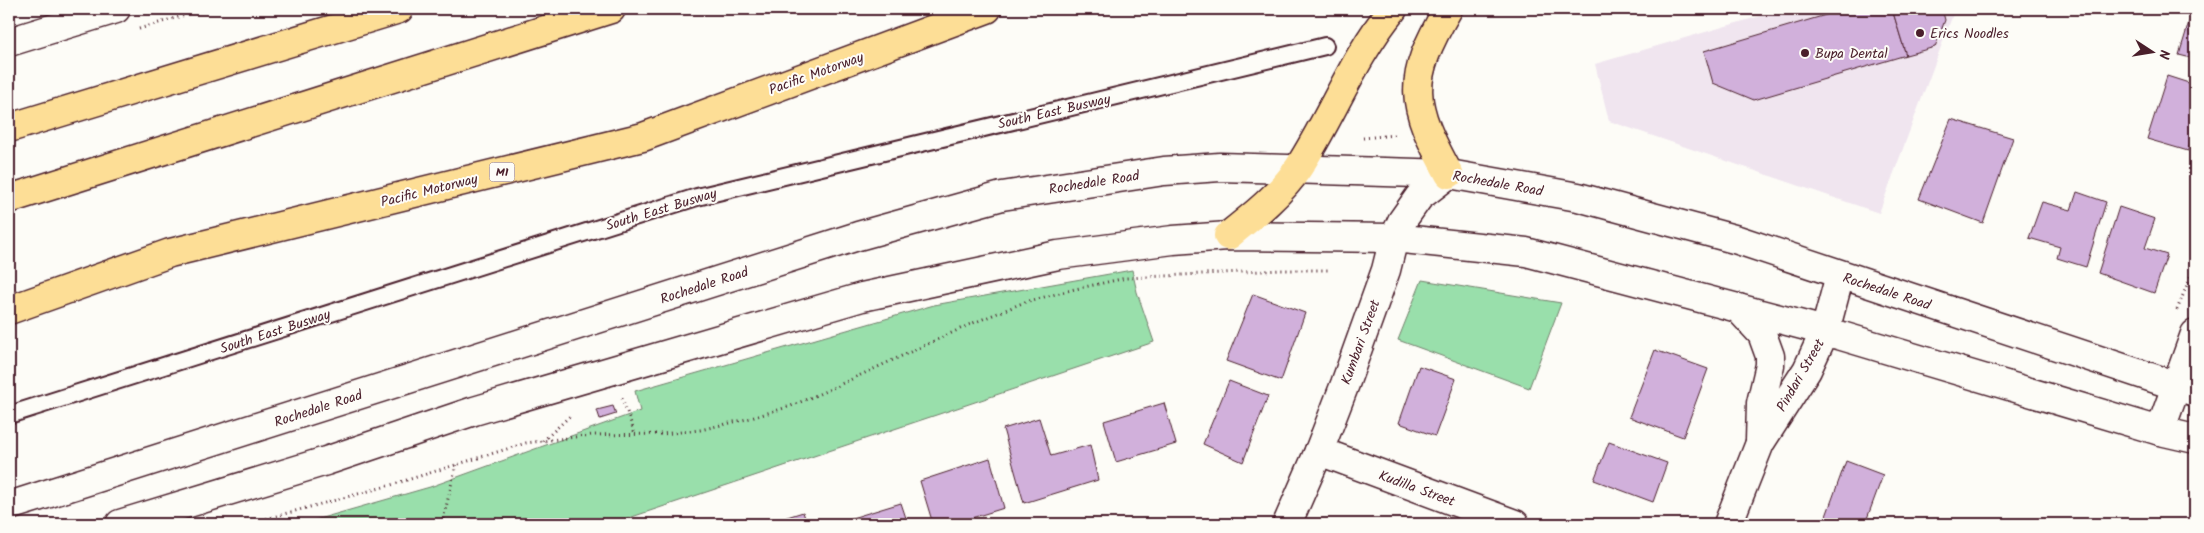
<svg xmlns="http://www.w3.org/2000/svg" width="2204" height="533" font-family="Kalam,sans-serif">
  <rect width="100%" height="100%" fill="#fdfcf7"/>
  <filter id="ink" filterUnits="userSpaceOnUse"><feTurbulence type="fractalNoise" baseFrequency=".02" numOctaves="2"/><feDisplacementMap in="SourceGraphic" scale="10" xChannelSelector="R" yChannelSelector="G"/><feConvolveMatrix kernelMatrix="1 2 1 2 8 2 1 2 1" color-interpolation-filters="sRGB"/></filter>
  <g filter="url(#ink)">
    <polygon fill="#f0e5ef" points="1785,9 1955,9 1879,213 1609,121 1595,64"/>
    <g fill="#99dfab" stroke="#727f6b">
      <polygon points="1132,270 1137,292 1154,342 611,524 301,524 430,487 640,411 635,391 934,305"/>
      <polygon points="1422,280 1561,303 1529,388 1398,340"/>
    </g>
    <g fill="#d1b0db" stroke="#4a1f2b">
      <polygon points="1846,9 1892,9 1906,55 1754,100 1713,83 1704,51"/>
      <polygon points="1892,9 1942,9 1945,20 1935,47 1906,55"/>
      <polygon points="2193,9 2195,9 2195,59 2179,55"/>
      <polygon points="2167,76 2195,85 2195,125 2188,151 2147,139"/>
      <polygon points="1951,119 2013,138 1983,223 1919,199"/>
      <polygon points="2077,192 2106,202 2086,267 2057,258 2060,247 2029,238 2042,202 2071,210"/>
      <polygon points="2119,207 2155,219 2145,248 2167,255 2154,293 2098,273"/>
      <polygon points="1253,294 1305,313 1281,381 1226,361"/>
      <polygon points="1655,350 1708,369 1683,437 1629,417"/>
      <polygon points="1419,366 1456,379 1435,436 1399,423"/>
      <polygon points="1229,381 1268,396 1243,462 1203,444"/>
      <polygon points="1164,403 1176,444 1116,462 1104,421"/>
      <polygon points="613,406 616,414 600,419 597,410"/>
      <polygon points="1039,418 1051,456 1090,445 1098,480 1024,503 1003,429"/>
      <polygon points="1609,442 1667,463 1653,502 1594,480"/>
      <polygon points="990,458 1004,508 952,524 933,524 920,481"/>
      <polygon points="1846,461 1883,475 1865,524 1839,524 1825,519"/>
      <polygon points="901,503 908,524 843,524 842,521"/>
      <polygon points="803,512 807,524 765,524"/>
    </g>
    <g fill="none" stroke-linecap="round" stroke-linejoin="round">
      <defs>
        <polyline id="lane" points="9,415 697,197 1325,46"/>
        <g id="street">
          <polyline points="9,42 116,9"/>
          <polyline points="1738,308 1762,334 1770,356 1770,365 1761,403 1760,441"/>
          <polyline points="2160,431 2195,334"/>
          <polyline points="1319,451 1515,524"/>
          <polyline points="1287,524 1319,451 1345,384 1386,270 1394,238 1402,221 1419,197 1449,174"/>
          <polyline points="1728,524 1760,443 1807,370 1825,331 1840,275"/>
        </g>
        <g id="secondary">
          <polyline points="9,506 858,236 1002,196 1164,171 1220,167 1449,174 1578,197 1738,240 2195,392"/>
          <polyline points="120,524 326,461 474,411 862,297 1058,255 1173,240 1228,236 1394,238 1526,252 1825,331 2160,431 2195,439"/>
        </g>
        <g id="highway">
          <path d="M1448 9C1406 81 1410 103 1449 174"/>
          <polyline points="9,128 399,9"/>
          <polyline points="9,199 611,9"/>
          <path d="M1228 236C1253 216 1281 194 1299 167 1332 116 1354 56 1393 9"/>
          <polyline points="9,310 170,253 643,137 987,9"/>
        </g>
      </defs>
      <use href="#lane" stroke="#4a1f2b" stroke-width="20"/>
      <use href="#street" stroke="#4a1f2b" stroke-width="31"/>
      <use href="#secondary" stroke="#4a1f2b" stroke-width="31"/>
      <use href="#highway" stroke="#4a1f2b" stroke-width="31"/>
      <g stroke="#4a1f2b" stroke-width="3" stroke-dasharray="1 4" stroke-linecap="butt">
        <polyline points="139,29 205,9"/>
        <polyline points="1363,138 1395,135"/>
        <polyline points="2177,310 2195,265"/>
        <polyline points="622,398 635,434"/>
        <polyline points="543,441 571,415"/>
        <polyline points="247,524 391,485 526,443 592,435 662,434 700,430 751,418 791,406 826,391 973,323 1025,302 1075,289 1126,278 1280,270 1331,270"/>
        <polyline points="442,524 456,465"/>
      </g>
      <use href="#lane" stroke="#fdfcf7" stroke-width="16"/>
      <use href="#street" stroke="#fdfcf7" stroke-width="28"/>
      <use href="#secondary" stroke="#fdfcf7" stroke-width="28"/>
      <use href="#highway" stroke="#fdde96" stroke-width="28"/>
    </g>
  </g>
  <g fill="#4a1f2b" stroke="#fdfcf7" stroke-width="2">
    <circle cx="1920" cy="33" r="5"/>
    <circle cx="1805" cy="53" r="5"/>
  </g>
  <g text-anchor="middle" stroke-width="4" stroke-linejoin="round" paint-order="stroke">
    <rect fill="#fdfcf7" stroke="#806168" stroke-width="1" x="489.5" y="162.5" width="25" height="19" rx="4"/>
    <g font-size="12" font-weight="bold" fill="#4a1f2b">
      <text x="502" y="176">M1</text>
    </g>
    <g font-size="14" fill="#4a1f2b" stroke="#fdfcf7" text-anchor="start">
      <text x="1930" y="38">Erics Noodles</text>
      <text x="1815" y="58">Bupa Dental</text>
    </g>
    <g font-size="14" fill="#4a1f2b" stroke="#fdfcf7">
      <text transform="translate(816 73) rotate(-20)" y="5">Pacific Motorway</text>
      <text transform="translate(1054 111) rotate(-13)" y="5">South East Busway</text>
      <text transform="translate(1094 182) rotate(-9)" y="5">Rochedale Road</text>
      <text transform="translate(1498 183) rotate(10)" y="5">Rochedale Road</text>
      <text transform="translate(429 190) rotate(-14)" y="5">Pacific Motorway</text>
      <text transform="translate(661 209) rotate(-17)" y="5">South East Busway</text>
      <text transform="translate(704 285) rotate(-18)" y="5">Rochedale Road</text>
      <text transform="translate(1887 291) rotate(18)" y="5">Rochedale Road</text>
      <text transform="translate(275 331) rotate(-18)" y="5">South East Busway</text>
      <text transform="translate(1360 342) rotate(-70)" y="5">Kumbari Street</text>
      <text transform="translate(1800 375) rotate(-60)" y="5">Pindari Street</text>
      <text transform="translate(318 408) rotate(-18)" y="5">Rochedale Road</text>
      <text transform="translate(1417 488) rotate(20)" y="5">Kudilla Street</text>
    </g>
  </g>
  <rect width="2204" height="533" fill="none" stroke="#fdfcf7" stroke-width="30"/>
  <rect x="15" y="15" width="2174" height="503" fill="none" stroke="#4a1f2b" stroke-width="2" filter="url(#ink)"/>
  <g transform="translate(2152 52) rotate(102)" stroke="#fdfcf7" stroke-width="4" paint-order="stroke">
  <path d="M0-4L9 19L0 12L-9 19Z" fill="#4a1f2b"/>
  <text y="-8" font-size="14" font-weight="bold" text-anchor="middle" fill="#4a1f2b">N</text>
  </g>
</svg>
